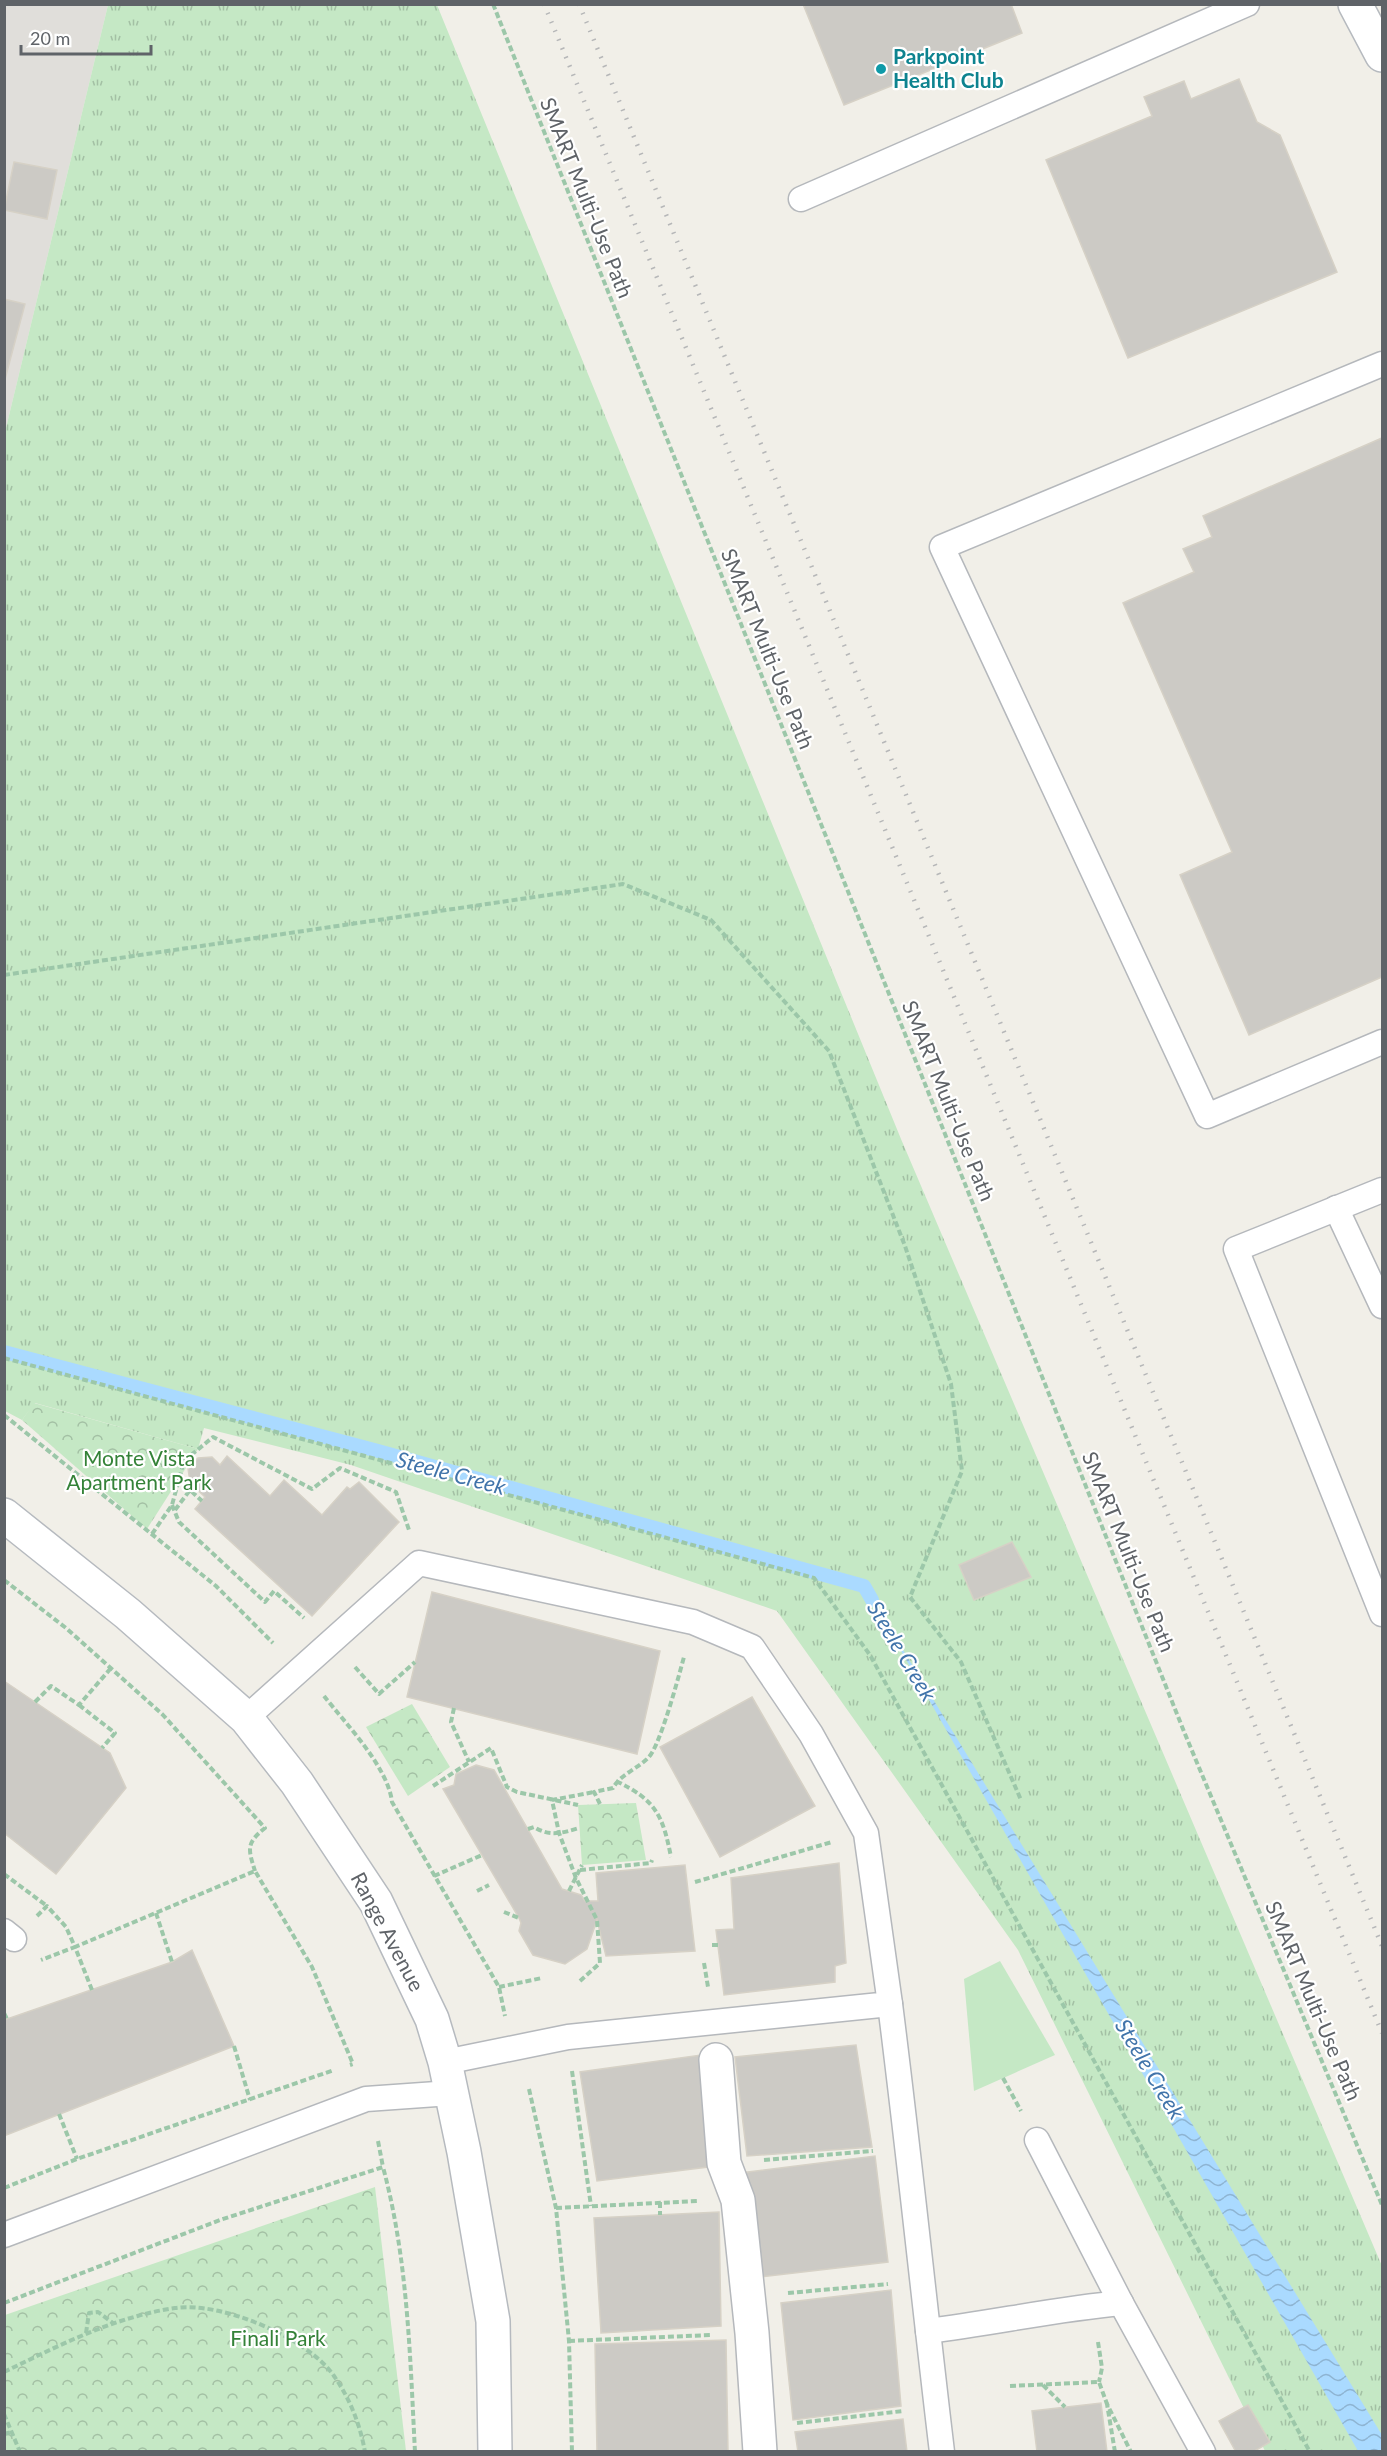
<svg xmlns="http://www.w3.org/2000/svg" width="1387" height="2456" font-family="Lato,sans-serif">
  <defs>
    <pattern id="grass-tufts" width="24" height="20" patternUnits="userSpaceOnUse" patternTransform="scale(1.5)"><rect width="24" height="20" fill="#c5e8c5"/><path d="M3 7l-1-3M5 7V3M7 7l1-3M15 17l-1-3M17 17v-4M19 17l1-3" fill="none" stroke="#a3c0a4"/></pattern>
    <pattern id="forest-crowns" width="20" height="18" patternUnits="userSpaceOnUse" patternTransform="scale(1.5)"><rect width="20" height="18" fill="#c5e8c5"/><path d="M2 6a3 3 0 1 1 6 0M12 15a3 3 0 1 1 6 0" fill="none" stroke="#a3c0a4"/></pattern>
    <pattern id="water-waves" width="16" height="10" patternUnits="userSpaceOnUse" patternTransform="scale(1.5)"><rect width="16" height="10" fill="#aadaff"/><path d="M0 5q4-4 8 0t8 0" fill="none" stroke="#8eb4d2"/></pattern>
  </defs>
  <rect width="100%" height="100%" fill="#f1efe8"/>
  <polygon fill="#e0deda" points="5,5 108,5 5,432"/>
  <polygon fill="url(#grass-tufts)" points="108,5 437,5 901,1139 1382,2266 1382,2451 1265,2451 1018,1950 777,1611 351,1465 204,1428 198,1449 35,1403 22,1420 5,1411 5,432"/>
  <g fill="url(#forest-crowns)">
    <polygon points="34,1403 198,1449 147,1529 22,1420"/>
    <polygon points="412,1704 450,1767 408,1796 366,1727"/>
    <polygon points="636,1803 646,1860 582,1865 578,1805"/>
    <polygon points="375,2187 406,2451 5,2451 5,2315"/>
  </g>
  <polygon fill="#c5e8c5" points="1000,1961 1055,2055 974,2091 964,1979"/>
  <polygon fill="url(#water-waves)" points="864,1586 1382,2435 1382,2451 1358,2451"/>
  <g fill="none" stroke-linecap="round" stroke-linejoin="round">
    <polyline stroke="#aadaff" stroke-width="14" points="4,1352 378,1451 864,1586 872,1600"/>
  </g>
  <g fill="#cccac5" stroke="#d6d1c6" stroke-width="1.5">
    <polygon points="803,4 1011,4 1022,33 844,105"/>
    <polygon points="1239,79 1257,122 1280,135 1337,272 1128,358 1046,160 1152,116 1144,97 1184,81 1191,99"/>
    <polygon points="14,162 57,170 47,219 4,210"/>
    <polygon points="4,299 25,304 4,383"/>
    <polygon points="1382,438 1382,977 1249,1035 1180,875 1232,852 1123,603 1194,572 1183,549 1212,537 1203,516"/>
    <polygon points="227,1456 270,1496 284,1480 322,1515 347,1487 350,1489 359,1482 399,1522 312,1616 195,1509 205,1497 190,1483 188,1468 198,1458 212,1457 220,1465"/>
    <polygon points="1012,1542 1031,1577 974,1600 959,1565"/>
    <polygon points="432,1592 660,1651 637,1754 407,1697"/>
    <polygon points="4,1681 110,1753 126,1788 56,1874 4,1833"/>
    <polygon points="752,1697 815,1806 720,1857 660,1747"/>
    <polygon points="476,1765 494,1770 562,1889 581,1895 585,1901 598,1901 596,1873 685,1865 695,1951 606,1956 597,1920 587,1949 565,1964 533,1955 519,1931 521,1923 519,1918 443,1789 454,1785 456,1774"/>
    <polygon points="839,1863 846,1963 835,1966 835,1982 724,1995 716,1930 734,1929 731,1878"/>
    <polygon points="192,1950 234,2046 4,2136 4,2020 172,1962"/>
    <polygon points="856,2045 872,2147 747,2156 735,2057"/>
    <polygon points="701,2055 708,2167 597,2181 580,2072"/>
    <polygon points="875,2156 888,2262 752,2278 740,2173"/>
    <polygon points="719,2212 721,2326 601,2333 594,2218"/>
    <polygon points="891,2290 901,2406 793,2420 781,2303"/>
    <polygon points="726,2340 728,2452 597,2452 595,2344"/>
    <polygon points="1101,2403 1107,2452 1037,2452 1032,2411"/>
    <polygon points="1248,2405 1270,2442 1253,2452 1236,2452 1219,2421"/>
    <polygon points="903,2419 907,2452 798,2452 795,2432"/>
  </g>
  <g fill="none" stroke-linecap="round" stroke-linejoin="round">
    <defs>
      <g id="lane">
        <polyline points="801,199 1247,4"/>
        <polyline points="1382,364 942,547 1207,1116 1382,1042"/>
        <polyline points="1382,1190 1236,1249 1382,1614"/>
        <polyline points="1336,1208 1382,1306"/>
        <polyline points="246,1718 419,1563 693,1622 752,1647 811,1734 866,1833 890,2004 568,2037 445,2062"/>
        <polyline points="4,1931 14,1939"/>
        <path d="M890 2004C909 2153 924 2302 942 2452"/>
        <polyline points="1037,2140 1121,2303 1203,2452"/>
        <polyline points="4,2235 366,2099 451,2093"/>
        <path d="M928 2331C993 2323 1056 2309 1121 2303"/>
      </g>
      <polyline id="street" points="716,2060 724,2163 738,2200 752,2333 760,2452"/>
      <g id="secondary">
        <polyline points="1355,4 1382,55"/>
        <polyline points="4,1515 128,1614 246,1718 297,1783 376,1902 432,2019 445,2062 464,2152 493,2321 495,2452"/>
      </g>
    </defs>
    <use href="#lane" stroke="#b5b8bc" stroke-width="27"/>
    <use href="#street" stroke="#b5b8bc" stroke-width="36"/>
    <use href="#secondary" stroke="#b6babf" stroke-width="36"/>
    <g stroke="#9cc7a9" stroke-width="4" stroke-dasharray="6 3" stroke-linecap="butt">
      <polyline points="493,4 1185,1734 1382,2205"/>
      <polyline points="4,975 623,884 711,920 829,1051 905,1246 951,1384 962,1471 910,1597 961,1662 1021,1800"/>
      <polyline points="4,1358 814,1578 870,1655 1310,2452"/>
      <polyline points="4,1415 216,1586 273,1643"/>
      <polyline points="172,1505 179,1522 265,1602 274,1591 304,1618"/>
      <polyline points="175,1510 190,1490 202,1501"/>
      <polyline points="152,1534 172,1505 184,1461 213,1437 312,1489 340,1468 396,1492 409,1530"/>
      <path d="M4 1580 66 1628 163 1715 265 1828C246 1843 248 1849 255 1871"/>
      <polyline points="4,1645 4,1648"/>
      <polyline points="355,1667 379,1694 415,1662"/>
      <path d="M324 1696C346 1724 388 1767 392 1802L499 1987 505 2016"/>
      <polyline points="35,1702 51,1686 79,1705 111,1668"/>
      <polyline points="79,1705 115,1733 102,1748"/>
      <polyline points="454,1708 451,1722 469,1762"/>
      <path d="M616 1781C656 1800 663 1816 671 1857"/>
      <polyline points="433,1786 491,1748 507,1787 517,1792 578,1805"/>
      <path d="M600 1804 594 1792 613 1788C621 1774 637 1769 648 1758 660 1747 679 1675 684 1657"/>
      <path d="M528 1829 534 1827C550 1837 562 1833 579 1828"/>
      <polyline points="580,1870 651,1863 652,1860"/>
      <polyline points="4,1874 47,1906"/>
      <polyline points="434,1876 482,1855"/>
      <polyline points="695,1882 832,1842"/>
      <polyline points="477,1891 489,1885"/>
      <polyline points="569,1891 582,1865"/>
      <polyline points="504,1912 519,1918"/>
      <polyline points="156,1913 172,1962"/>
      <polyline points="37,1916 47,1906 66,1927 75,1947 41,1960"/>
      <polyline points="712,1945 718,1945"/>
      <polyline points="704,1963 708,1987"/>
      <polyline points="580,1981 600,1963 597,1920 576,1878 559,1833 552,1800 594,1792"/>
      <polyline points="499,1987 542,1978"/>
      <polyline points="92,1990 75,1947 255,1871 312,1967 353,2064 350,2065"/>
      <polyline points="4,2013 7,2019"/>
      <polyline points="234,2046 250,2100"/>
      <polyline points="572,2071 591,2206"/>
      <polyline points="1003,2078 1021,2111"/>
      <polyline points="529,2089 556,2208 569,2341 572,2452"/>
      <polyline points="59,2114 77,2159"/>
      <polyline points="378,2141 383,2167"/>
      <polyline points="764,2160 873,2151"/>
      <polyline points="4,2188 77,2159 334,2070"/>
      <polyline points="660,2202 660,2215"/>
      <polyline points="556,2208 698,2201"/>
      <polyline points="788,2293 888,2284"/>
      <path d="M4 2303 220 2220 383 2167C408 2260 410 2356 415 2452"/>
      <polyline points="86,2333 89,2313 98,2312 113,2323"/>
      <polyline points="569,2341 712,2335"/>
      <polyline points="1098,2342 1102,2368 1099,2382"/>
      <path d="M4 2372C60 2345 114 2317 175 2308 221 2301 308 2338 334 2376 350 2399 360 2424 365 2452"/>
      <polyline points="1043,2385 1065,2407"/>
      <polyline points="1010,2386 1099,2382 1107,2404"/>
      <polyline points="4,2414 20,2452"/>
      <polyline points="797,2423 903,2411"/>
      <polyline points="4,2434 12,2432"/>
      <polyline points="1115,2452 1107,2404 1131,2452"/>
    </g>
    <use href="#lane" stroke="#fff" stroke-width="24"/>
    <use href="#street" stroke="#fff" stroke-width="33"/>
    <use href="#secondary" stroke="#fff" stroke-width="33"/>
    <g stroke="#b6b7b8" stroke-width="4.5" stroke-dasharray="1.5 8" stroke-linecap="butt">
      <polyline points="544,4 1382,2033"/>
      <polyline points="579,4 1382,1946"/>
    </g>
  </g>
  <circle fill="#0f9aa8" stroke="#fff" stroke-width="2" cx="881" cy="69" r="6"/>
  <g text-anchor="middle" stroke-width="4.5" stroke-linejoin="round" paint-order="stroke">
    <g font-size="21" font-weight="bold" fill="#0d838f" stroke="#fff" text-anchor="start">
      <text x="893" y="64">Parkpoint<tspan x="893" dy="24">Health Club</tspan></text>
    </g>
    <g font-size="21" fill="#5f6368" stroke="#fff">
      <text transform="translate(586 198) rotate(68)" y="7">SMART Multi-Use Path</text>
      <text transform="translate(767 649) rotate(68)" y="7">SMART Multi-Use Path</text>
      <text transform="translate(948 1101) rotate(68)" y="7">SMART Multi-Use Path</text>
      <text transform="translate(1128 1552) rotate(68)" y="7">SMART Multi-Use Path</text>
      <text transform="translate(387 1932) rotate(62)" y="7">Range Avenue</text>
      <text transform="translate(1313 2001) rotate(67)" y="7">SMART Multi-Use Path</text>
    </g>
    <g font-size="21" fill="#348238" stroke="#fff">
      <text x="139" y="1466">Monte Vista<tspan x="139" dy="24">Apartment Park</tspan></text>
      <text x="278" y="2346">Finali Park</text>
    </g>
    <g font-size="22" font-style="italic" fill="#4174aa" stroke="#fff">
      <text transform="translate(451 1473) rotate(15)" y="8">Steele Creek</text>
      <text transform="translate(902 1651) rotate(59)" y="8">Steele Creek</text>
      <text transform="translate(1150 2069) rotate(59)" y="8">Steele Creek</text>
    </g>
  </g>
  <rect width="1387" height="2456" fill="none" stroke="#5f6368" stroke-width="12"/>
  <path d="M21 45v9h130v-9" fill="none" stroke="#5f6368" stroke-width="3"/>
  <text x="30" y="45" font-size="18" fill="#5f6368" stroke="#ffffff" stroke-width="4.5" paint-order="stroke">20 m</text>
</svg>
